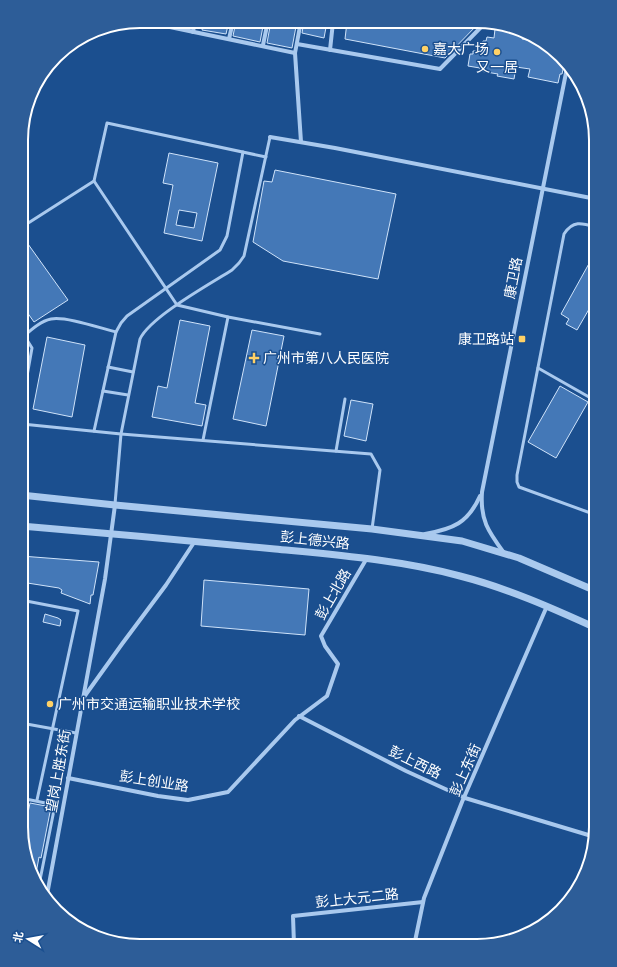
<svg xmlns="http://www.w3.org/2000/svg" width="617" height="967" font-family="'Nunito Sans','Noto Sans SC',sans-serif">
  <rect width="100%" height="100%" fill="#1b4f8f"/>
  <g fill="#4478b7" stroke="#cfe3fa" fill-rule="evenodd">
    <polygon points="204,21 229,21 226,34 202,30"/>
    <polygon points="236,21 264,21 260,42 233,36"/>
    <polygon points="271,21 297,21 292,48 267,43"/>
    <polygon points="304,21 327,22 324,38 302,33"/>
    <polygon points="347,22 480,22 445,58 345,39"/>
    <polygon points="499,27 508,29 523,35 522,39 536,42 536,40 549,46 564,65 562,74 560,74 558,83 528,77 530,69 516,67 514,79 497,76 498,74 480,71 480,68 468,66 470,54 473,54 473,51 478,51 479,44 482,45 483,41 486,41 487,37 494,38 495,29"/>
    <path d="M169 153 218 163 202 241 164 233 173 185 163 183ZM179 210 197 213 194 228 176 225Z"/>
    <polygon points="275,170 396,194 378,279 283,261 253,242 264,181 272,182"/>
    <polygon points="28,244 68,300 34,322 22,305 22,248"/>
    <polygon points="596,251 596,297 577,330 566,324 569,319 561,314"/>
    <polygon points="180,320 210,326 195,403 206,405 202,426 152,417 158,386 167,388"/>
    <polygon points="252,330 284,336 266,426 233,419"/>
    <polygon points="47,337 85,345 72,417 33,409"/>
    <polygon points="560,386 588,402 556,458 528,442"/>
    <polygon points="351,400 373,404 366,441 344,436"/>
    <polygon points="21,556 99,562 93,595 91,595 90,604 61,593 62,590 59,588 21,582"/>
    <polygon points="204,580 309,589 305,635 201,626"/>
    <polygon points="45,614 58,618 61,620 60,626 43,622"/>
    <polygon points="30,803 51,807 41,858 39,857 35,879 30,873 23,837"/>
  </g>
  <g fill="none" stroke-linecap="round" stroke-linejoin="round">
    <g stroke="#a9c9ee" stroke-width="3">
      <polyline points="94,181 177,305 228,317 320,334"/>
      <polyline points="22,227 94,181 107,123 266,157"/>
      <path d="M24 336C32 329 41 321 51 319 65 316 100 328 116 332"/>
      <polyline points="108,367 133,372"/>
      <polyline points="538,368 596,401"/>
      <polyline points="103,391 128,395"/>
      <polyline points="22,404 32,348 22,332"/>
      <polyline points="22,424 121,434 371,454 380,470 372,529"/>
      <polyline points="94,431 116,332 121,323 127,316 220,250 227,236 243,152"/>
      <polyline points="203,440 228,317"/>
      <polyline points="336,451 345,399"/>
      <path d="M115 504 121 434 140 339C150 317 210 284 232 270L239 263 244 256 270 137"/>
      <path d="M596 515 519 487 517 482V475L564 234C573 220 582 223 596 227"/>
      <polyline points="21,600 78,611 37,800"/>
      <polyline points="21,723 76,733"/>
      <polyline points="21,798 55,805 39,885"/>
    </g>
    <g stroke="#a9c9ee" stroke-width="4">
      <polyline points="141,21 295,53"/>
      <polyline points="193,32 195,21"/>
      <polyline points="229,39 233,21"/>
      <polyline points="297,44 440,69 486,22"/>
      <polyline points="263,45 268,21"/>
      <polyline points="330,50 333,22"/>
      <polyline points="270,137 335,148 596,199"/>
      <polyline points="301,142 295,53 301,21"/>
      <path d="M425 534C453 529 468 523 480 496"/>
      <path d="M504 553C488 531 480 520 482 492L567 68"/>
      <polyline points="84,697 122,644 166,585 195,541"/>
      <polyline points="299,716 406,771 465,798 595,837"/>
      <polyline points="68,778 158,796 188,800 228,792 295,720 327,696 338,664 325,646 321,636 367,558"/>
      <polyline points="47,895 105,579 115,505"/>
      <polyline points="294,945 293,916 423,902"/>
      <polyline points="414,946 424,898 462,802 547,606"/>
    </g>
    <g stroke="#a9c9ee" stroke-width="7">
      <polyline points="21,495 115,505 372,529 462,541 519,558 596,591"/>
      <path d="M21 526C106 533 190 541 275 549 337 555 400 560 460 576 507 588 552 608 596 628"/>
    </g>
  </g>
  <g fill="#ffd166" stroke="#1b4f8f" stroke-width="1.5">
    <circle cx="425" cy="49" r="4"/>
    <circle cx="497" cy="52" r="4"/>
    <rect x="518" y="335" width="8" height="8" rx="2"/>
    <path d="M252 352h4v4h4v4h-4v4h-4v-4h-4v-4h4z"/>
    <circle cx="50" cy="704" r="4"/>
  </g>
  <g text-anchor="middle" stroke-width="3" stroke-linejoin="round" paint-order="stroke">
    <g font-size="14" fill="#fff" stroke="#1b4f8f" text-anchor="start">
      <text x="433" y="54">嘉大广场</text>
      <text x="497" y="72" text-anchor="middle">又一居</text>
      <text x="514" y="344" text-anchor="end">康卫路站</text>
      <text x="263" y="363">广州市第八人民医院</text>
      <text x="58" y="709">广州市交通运输职业技术学校</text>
    </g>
    <g font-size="14" fill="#fff" stroke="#1b4f8f">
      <text transform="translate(513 278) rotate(-79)" y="5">康卫路</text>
      <text transform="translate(315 540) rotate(6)" y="5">彭上德兴路</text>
      <text transform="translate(333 594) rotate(-60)" y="5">彭上北路</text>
      <text transform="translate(415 762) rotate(26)" y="5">彭上西路</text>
      <text transform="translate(465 770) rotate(-66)" y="5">彭上东街</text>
      <text transform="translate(58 771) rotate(-80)" y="5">望岗上胜东街</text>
      <text transform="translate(154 781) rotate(9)" y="5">彭上创业路</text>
      <text transform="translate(357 898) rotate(-6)" y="5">彭上大元二路</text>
    </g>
  </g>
  <path d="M0 0H617V967H0ZM140 28H477A112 112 0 0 1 589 140V827A112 112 0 0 1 477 939H140A112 112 0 0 1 28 827V140A112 112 0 0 1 140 28Z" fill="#2d5d98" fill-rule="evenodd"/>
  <path fill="none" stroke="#fff" stroke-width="2" d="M140 28H477A112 112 0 0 1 589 140V827A112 112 0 0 1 477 939H140A112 112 0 0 1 28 827V140A112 112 0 0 1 140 28Z"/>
  <g transform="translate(28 939) rotate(281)" stroke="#1b4f8f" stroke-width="3" paint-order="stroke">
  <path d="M0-3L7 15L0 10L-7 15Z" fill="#ffffff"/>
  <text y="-6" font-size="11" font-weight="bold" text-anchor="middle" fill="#ffffff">北</text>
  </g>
</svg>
